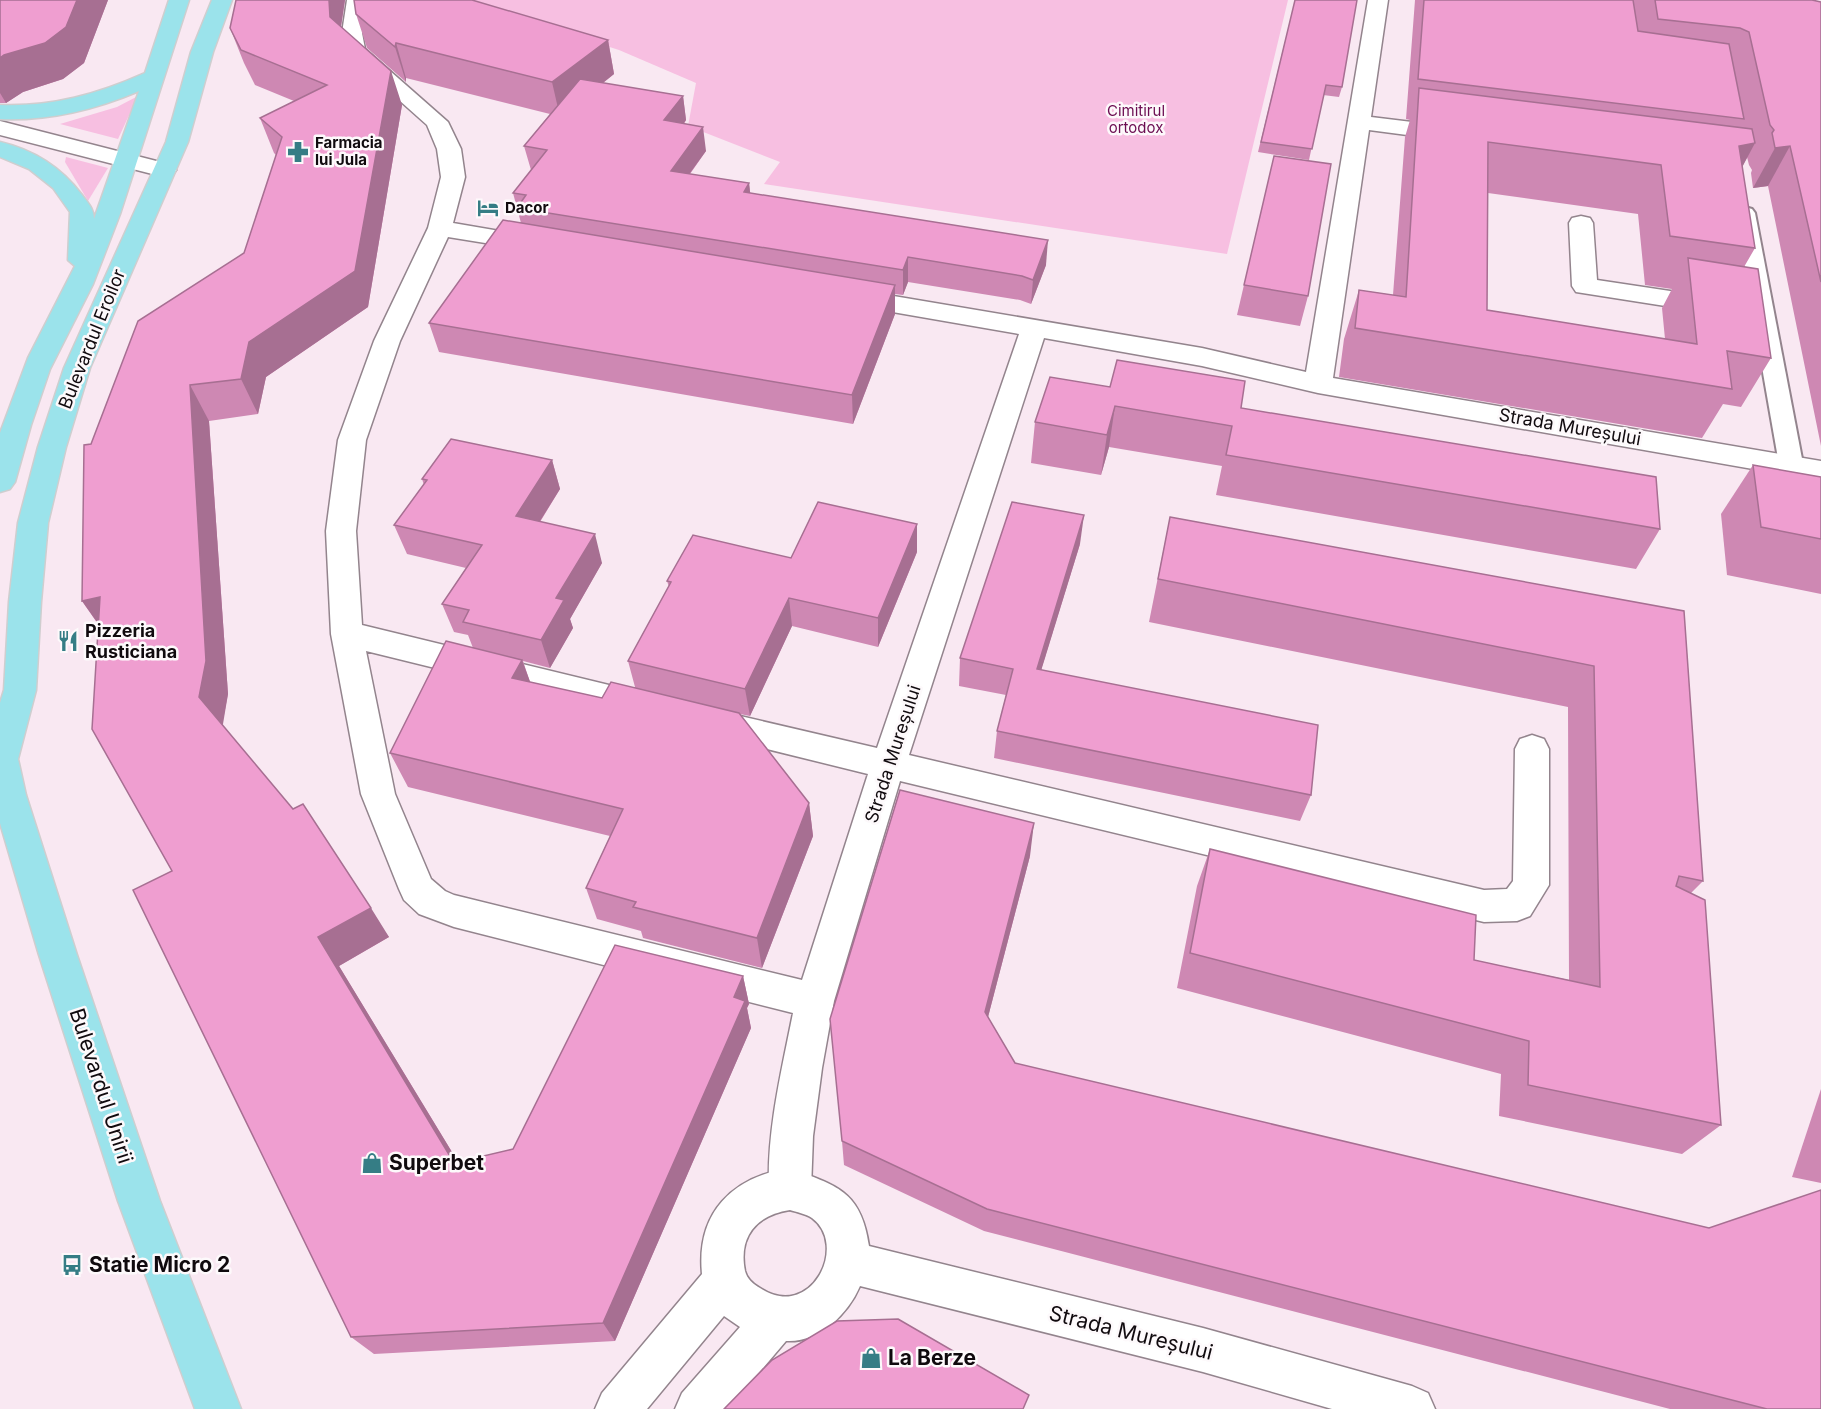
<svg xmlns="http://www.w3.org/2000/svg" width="1821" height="1409" font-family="Inter,sans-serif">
  <rect width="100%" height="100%" fill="#f9e8f2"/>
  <g fill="#f7bfe1">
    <polygon points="463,0 1288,0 1227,254 764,184 780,162 688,126 696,83 619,50"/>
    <polygon points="138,96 118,139 60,124 117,107"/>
    <polygon points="66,157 108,168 88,201 65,162"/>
  </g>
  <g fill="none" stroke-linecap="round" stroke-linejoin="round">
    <defs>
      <polygon id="lane" points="1745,207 1752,209 1755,213 1803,464 1800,470 1791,473 1782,470 1779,464 1735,213 1738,209"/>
      <g id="street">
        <path d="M347 0H367L362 33 365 49 448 122 461 149 465 177 453 223 534 237 543 239 546 244 543 249 534 251 448 237 400 341 366 440 356 531 362 625 646 694 658 698 663 707 658 716 646 720 366 651 395 794 431 879 445 891 454 895 802 980 868 774 710 735 698 731 693 722 698 713 710 709 877 748 1019 334 852 305 843 303 839 297 843 291 852 289 1202 348 1306 372 1368 0H1388L1371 117 1453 127 1461 129 1464 134 1461 139 1453 141 1369 130 1333 378 1821 461V481L1318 393 1202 366 1044 338 909 755 1484 890 1507 889 1513 881 1515 749 1520 739 1532 735 1544 739 1549 749V885L1530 916 1517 921 1484 922 900 781 834 1001 822 1068 813 1136 811 1189 805 1204 790 1210 775 1204C773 1198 770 1192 769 1187 767 1129 782 1069 793 1013L454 927 419 914 404 900 399 889 361 794 331 634 326 531 338 440 374 341 428 228 441 177 437 149 427 125 344 51 342 33Z"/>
        <polygon points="1581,216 1590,218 1593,223 1597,280 1710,297 1719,299 1723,305 1719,311 1710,313 1576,292 1572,286 1569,223 1572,218"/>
      </g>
      <g id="secondary">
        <polygon points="0,121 172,165 176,170 172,175 164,177 0,135"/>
        <path d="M790 1168C836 1186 861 1190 869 1246L1203 1328 1412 1386 1428 1393 1435 1409H1332L1203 1372 860 1286C848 1314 819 1343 786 1341L728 1409H675L682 1393 740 1327 724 1316 647 1409H595L602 1393 702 1274C696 1213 732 1177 790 1168ZM790 1210C796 1212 806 1214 812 1218 849 1245 811 1322 760 1288 753 1284 747 1279 745 1271 738 1236 757 1215 790 1210Z"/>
      </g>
      <g id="primary">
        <path d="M169 0H189L120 214 93 284 50 369 31 425 15 482 10 489 0 492V433L3 425 28 358 75 266 68 260 70 212 53 188 29 169 0 157V142C34 150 61 167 82 195 88 203 94 209 94 219L139 91C94 110 49 121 0 119V105C52 107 98 94 145 73Z"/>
        <polygon points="212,0 232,0 213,52 188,142 90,368 66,447 48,523 41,602 36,690 18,759 26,795 77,955 160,1201 241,1409 195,1409 118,1201 39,955 0,823 0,703 4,690 9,602 18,523 38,447 64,368 166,142 191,52"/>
      </g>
    </defs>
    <use href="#lane" stroke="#93848d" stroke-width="4"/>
    <use href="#street" stroke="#93848d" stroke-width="3"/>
    <use href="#secondary" stroke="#93848d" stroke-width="3"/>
    <use href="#primary" stroke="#cfcecf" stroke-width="3"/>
    <use href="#lane" fill="#fff" fill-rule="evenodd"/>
    <use href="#street" fill="#fff" fill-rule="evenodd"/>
    <use href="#secondary" fill="#fff" fill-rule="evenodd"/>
    <use href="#primary" fill="#9be3eb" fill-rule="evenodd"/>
  </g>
  <g fill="#ce88b3" fill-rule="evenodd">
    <polygon points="0,0 108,0 84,63 63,79 23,92 6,103 0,103"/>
    <polygon points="236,0 345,0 341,26 402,105 368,307 266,377 258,414 209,421 228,694 222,725 389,937 339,966 458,1162 513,1149 743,976 749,1004 747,1008 751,1028 615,1341 374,1354 351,1337 172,871 98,624 82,601 91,444 244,253 276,155 274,153 260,118 294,101 255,85 244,63 230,28"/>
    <polygon points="1295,0 1342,87 1339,97 1323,95 1309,160 1258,152"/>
    <path d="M1415 0H1633L1636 23 1633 0H1812L1821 2V446L1768 186 1753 188 1751 173 1752 170 1749 165 1747 157 1742 167 1755 248 1744 267 1771 358 1741 407 1723 404 1702 438 1339 377 1344 339 1359 290 1393 295 1405 137 1410 120 1406 119ZM1488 193 1638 214 1645 285 1672 289 1662 308 1665 339 1487 310Z"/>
    <polygon points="356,14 608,40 614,74 603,83 683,96 686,120 684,124 706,151 690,174 749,183 750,193 1046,265 1031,304 1020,300 908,282 903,295 895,294 895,314 853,424 439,352 429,323 521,223 513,193 531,170 524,146 550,114 406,78 406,82 367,48"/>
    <polygon points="1274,156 1308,296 1300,326 1237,315"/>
    <polygon points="1110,387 1241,408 1660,529 1636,569 1216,495 1222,466 1109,447 1101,475 1031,463 1035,422"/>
    <polygon points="552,460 560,489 540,522 602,563 570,619 573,628 550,668 523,661 530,682 602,698 635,687 628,661 669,587 667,581 791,558 917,552 878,647 792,626 750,716 740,714 809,803 813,836 762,968 643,938 641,931 597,919 586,888 610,836 408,787 390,753 473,648 468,635 454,632 442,604 466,568 407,554 394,525 424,485 422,479"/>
    <polygon points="1753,465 1821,477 1821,594 1727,575 1721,514"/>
    <polygon points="1170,517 1684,611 1703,881 1691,893 1721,1125 1682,1154 1499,1116 1501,1074 1177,988 1197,886 1210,849 1474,960 1569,980 1568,707 1149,622"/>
    <polygon points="1080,544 1041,670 1311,795 1300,821 994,758 997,731 1006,695 959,686 960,658"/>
    <polygon points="1030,856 988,1017 1015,1063 1821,1409 1670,1409 984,1231 844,1165 842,1141"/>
    <polygon points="1821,1089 1821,1183 1792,1177"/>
  </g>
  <g fill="#a76f92">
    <polygon points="77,0 108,0 84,63 63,79 23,92 6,103 0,93 0,58"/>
    <polygon points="329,0 345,0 340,33 330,17"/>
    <polygon points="608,40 614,74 560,117 552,82"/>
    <polygon points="396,43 406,78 406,82 395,47"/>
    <polygon points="391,71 402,105 368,307 266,377 258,414 241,379 249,342"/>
    <polygon points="683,96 686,120 668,145 664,120"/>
    <polygon points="703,127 706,151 674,195 671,171"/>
    <polygon points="1755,143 1729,192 1739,146"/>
    <polygon points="1790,146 1768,186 1753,188 1775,148"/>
    <polygon points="749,183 752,208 744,192"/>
    <polygon points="1048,240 1046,265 1031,304 1033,280"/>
    <polygon points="908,257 908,282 903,295 903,270"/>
    <polygon points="895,285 895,314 853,424 852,395"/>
    <polygon points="190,385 209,421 228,694 222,730 199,697"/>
    <polygon points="1115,406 1109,447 1101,475 1107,435"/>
    <polygon points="552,460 560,489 525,545 516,516"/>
    <polygon points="1084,515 1080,544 1033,697 1037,669"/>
    <polygon points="917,524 917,552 878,647 878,618"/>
    <polygon points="595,534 602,563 570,619 573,628 550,668 541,640 556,598"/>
    <polygon points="100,597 106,635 82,601"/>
    <polygon points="789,598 792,626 750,716 745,689"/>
    <polygon points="522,660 535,695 512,678"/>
    <polygon points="809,803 813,836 762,968 757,938"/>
    <polygon points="1034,823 1030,856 982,1040 985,1012"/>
    <polygon points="371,908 389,937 339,966 472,1185 454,1163 318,937"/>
    <polygon points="743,976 749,1004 747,1008 751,1028 615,1341 603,1323"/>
  </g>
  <g fill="#ef9ed0" stroke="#a76f92" stroke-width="1.5">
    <polygon points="0,0 77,0 66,27 45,43 4,55 0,58"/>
    <polygon points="236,0 329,0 330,17 391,71 355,271 249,342 241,379 190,385 206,661 199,697 293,809 303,804 371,908 318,937 454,1163 513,1149 615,945 743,976 734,997 745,1001 603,1323 351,1337 133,890 172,871 92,729 100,597 82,601 84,445 91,444 138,321 244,253 282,137 260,118 327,85 241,50 230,28"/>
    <polygon points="354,0 472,0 608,40 552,82 396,43 395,47 356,14"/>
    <polygon points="1295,0 1357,0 1342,87 1326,85 1312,149 1261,142"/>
    <polygon points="1424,0 1633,0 1638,31 1729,44 1744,119 1418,79"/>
    <polygon points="1655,0 1812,0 1821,2 1821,282 1790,146 1775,148 1772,133 1774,130 1770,125 1749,32 1740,28 1658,19"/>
    <polygon points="580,79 683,96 664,120 703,127 671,171 749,183 744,192 1048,240 1033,280 1022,276 908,257 903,270 517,208 526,195 513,193 547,150 524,146"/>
    <polygon points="1419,88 1752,129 1755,143 1739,146 1755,248 1670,236 1661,165 1488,142 1487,310 1697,344 1688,258 1758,269 1771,358 1727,351 1732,389 1355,328 1359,290 1406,297"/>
    <polygon points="1274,156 1331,164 1308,296 1244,285"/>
    <polygon points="503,220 895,285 852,395 429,323"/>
    <polygon points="1117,360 1245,381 1241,408 1656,477 1660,529 1226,455 1232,426 1115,406 1107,435 1035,422 1050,377 1110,387"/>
    <polygon points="451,439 552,460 516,516 595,534 556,598 564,600 541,640 463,622 469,610 442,604 482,545 394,525 427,480 422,479"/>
    <polygon points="1753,465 1821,477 1821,539 1761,527"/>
    <polygon points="818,502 917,524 878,618 789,598 745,689 628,661 671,582 667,581 693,535 791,558"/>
    <polygon points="1012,502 1084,515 1037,669 1318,725 1311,795 997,731 1013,669 960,658"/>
    <polygon points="1170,517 1684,611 1703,881 1679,876 1676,886 1705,900 1721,1125 1528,1085 1529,1041 1190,953 1210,849 1476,915 1474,960 1600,987 1594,666 1158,579"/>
    <polygon points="446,641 522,660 512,678 602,698 611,682 739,713 809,803 757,938 633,907 636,902 586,888 623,809 390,753"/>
    <polygon points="900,790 1034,823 985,1012 1015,1063 1709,1228 1821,1190 1821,1409 1767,1409 987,1209 842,1141 830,1019"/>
    <polygon points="898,1319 1029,1395 1023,1409 724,1409 772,1360 837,1321"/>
  </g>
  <defs>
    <symbol id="pharmacy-bare" viewBox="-9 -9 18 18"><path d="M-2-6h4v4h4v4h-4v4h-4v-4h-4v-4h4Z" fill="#357d85" stroke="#fdf9fb" stroke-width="2.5" paint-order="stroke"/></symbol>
    <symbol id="hotel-bare" viewBox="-9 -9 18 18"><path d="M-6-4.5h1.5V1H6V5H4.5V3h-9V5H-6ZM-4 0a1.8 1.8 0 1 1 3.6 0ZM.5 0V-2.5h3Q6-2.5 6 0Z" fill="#357d85" stroke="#fdf9fb" stroke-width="2.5" paint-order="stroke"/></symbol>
    <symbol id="restaurant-bare" viewBox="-9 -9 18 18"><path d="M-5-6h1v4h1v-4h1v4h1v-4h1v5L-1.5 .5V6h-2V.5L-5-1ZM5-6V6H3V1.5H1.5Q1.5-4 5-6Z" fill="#357d85" stroke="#fdf9fb" stroke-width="2.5" paint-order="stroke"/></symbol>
    <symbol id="shop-bare" viewBox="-9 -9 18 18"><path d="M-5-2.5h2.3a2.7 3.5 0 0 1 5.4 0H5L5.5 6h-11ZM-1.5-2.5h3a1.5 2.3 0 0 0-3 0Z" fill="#357d85" stroke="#fdf9fb" stroke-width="2.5" paint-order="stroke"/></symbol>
    <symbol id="bus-bare" viewBox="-9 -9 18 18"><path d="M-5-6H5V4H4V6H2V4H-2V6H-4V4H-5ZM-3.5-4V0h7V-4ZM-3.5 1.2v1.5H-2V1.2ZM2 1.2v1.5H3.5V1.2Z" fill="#357d85" stroke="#fdf9fb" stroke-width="2.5" paint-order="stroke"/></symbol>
  </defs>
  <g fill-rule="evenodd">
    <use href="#pharmacy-bare" x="283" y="137" width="30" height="30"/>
    <use href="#hotel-bare" x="473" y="193" width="30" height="30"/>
    <use href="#restaurant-bare" x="53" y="626" width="30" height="30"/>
    <use href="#shop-bare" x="357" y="1148" width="30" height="30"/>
    <use href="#bus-bare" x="57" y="1250" width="30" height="30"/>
    <use href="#shop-bare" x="856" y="1343" width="30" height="30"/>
  </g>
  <g text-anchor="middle" stroke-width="5" stroke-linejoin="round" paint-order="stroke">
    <g font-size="15" fill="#6c0d52" stroke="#fdf9fb">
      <text x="1136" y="116">Cimitirul<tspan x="1136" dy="17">ortodox</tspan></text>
    </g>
    <g font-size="15" font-weight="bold" fill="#100a0e" stroke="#fdf9fb" text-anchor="start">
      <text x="315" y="148">Farmacia<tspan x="315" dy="17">lui Jula</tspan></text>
      <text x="505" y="213">Dacor</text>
    </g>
    <g font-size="18" fill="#100a0e" stroke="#fdf9fb">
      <text transform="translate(92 339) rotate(-68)" y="6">Bulevardul Eroilor</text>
      <text transform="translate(1570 427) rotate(10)" y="6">Strada Mureșului</text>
      <text transform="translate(893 754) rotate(-72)" y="6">Strada Mureșului</text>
    </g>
    <g font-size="18" font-weight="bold" fill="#100a0e" stroke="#fdf9fb" text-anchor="start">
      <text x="85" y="637">Pizzeria<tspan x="85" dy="21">Rusticiana</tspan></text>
    </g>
    <g font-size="21" fill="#100a0e" stroke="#fdf9fb">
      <text transform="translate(101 1086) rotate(72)" y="7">Bulevardul Unirii</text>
      <text transform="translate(1131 1333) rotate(14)" y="7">Strada Mureșului</text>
    </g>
    <g font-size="21" font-weight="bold" fill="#100a0e" stroke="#fdf9fb" text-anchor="start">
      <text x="389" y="1170">Superbet</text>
      <text x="89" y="1272">Statie Micro 2</text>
      <text x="888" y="1365">La Berze</text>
    </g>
  </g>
</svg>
